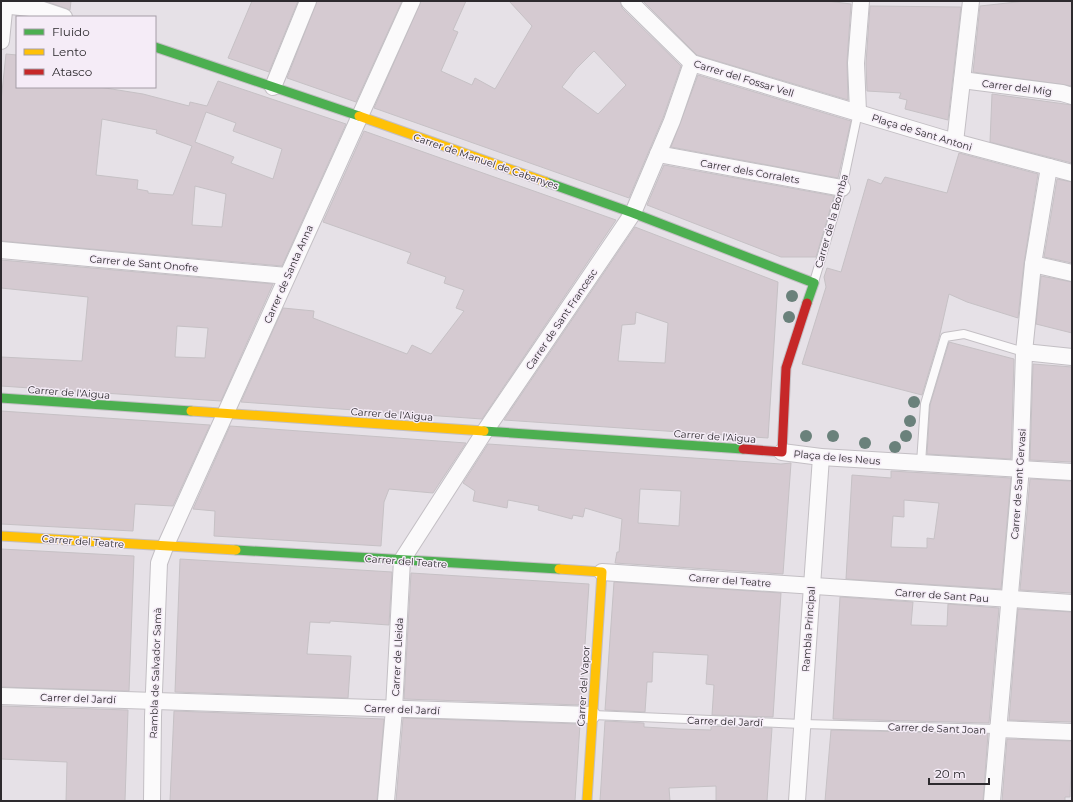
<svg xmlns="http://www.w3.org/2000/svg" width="1073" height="802" font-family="Montserrat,sans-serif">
  <rect width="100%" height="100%" fill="#e6e1e7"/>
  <g fill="#d5cad1" stroke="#c6c1c5" fill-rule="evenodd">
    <polygon points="48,1 71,1 70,10 48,2"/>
    <polygon points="252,1 298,1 269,72 228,58"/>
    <polygon points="317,1 402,1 356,102 287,78"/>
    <path d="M421 1H466L453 30 458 32 441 71 472 85 475 78 495 89 532 26 509 1H620L622 8 681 66 663 118 629 198 374 108ZM594 51 626 85 598 114 562 87 576 69Z"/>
    <polygon points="643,1 827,1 851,4 847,62 848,100 697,55"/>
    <polygon points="1026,1 1072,1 1072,86 973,72 980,6"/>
    <polygon points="870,6 961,7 948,120 905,109 907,100 899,98 901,93 867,91 866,63"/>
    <path d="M6 54 17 55V87H99L143 94 189 106 190 102 207 106 218 81 346 124 282 266 1 241V101ZM206 112 236 123 233 131 282 149 273 179 231 163 234 157 195 142ZM102 119 157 130 156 133 192 146 173 195 148 193V191L137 189 138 180 96 175ZM195 186 226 194 222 227 192 225Z"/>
    <polygon points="698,75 851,121 838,178 671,147"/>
    <polygon points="992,94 1072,105 1072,163 990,142"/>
    <polygon points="364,131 616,220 482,419 241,402 283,308 314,311 313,318 407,354 412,345 431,354 464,311 456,308 464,290 444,283 446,277 407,263 411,253 323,222"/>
    <polygon points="959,153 1038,174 1024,263 1018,318 967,302 949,294 939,338 922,395 802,364 826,287 824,277 827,268 841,272 868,179 881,184 885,177 947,193"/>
    <polygon points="664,165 834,196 816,257 781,257 647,205"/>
    <polygon points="1057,179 1072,182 1072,263 1044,257"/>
    <path d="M635 227 778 282 768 438 504 420ZM636 312 668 323 665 363 618 361 622 325 635 324Z"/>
    <path d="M1 260 273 284 221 401 1 386V357L82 361 88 297 1 288ZM177 326 208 328 205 358 175 357Z"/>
    <polygon points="1041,276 1072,282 1072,333 1036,324"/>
    <polygon points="949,342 1014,359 1011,459 927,454 930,405"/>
    <polygon points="1033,364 1072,367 1072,462 1030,460"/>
    <polygon points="1,411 210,425 173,506 135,504 133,531 1,524"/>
    <polygon points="230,426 466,443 433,493 389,489 384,502 381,546 214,536 215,511 193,509"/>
    <path d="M488 444 781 464 791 463 783 574 615 563 617 552H619L622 519 585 508 583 517 573 515 572 519 538 510 539 506 508 500 507 508 473 501 475 491 463 483ZM640 489 681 491 679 526 638 523Z"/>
    <path d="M891 471 1011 478 1001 589 846 579 852 475 891 478ZM904 500 939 503 934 539 927 538V548L891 547 893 516 904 517Z"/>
    <polygon points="1030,479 1072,481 1072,593 1020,590"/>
    <polygon points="1,549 134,556 129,691 1,687"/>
    <polygon points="180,559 392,572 389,625 330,621 330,623 310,622 307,654 351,656 348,698 175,692"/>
    <polygon points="411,573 589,584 581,705 404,699"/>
    <polygon points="614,582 781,593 773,717 712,715 714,685 706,684 708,655 653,652 652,682 647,682 645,712 605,710"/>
    <polygon points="840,597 913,602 911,625 947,626 948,604 999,608 989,723 833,719"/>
    <polygon points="1018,609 1072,612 1072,722 1009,720"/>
    <polygon points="1,706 128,710 125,801 66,801 67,762 1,759"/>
    <polygon points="174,711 384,719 377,801 170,801"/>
    <polygon points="403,718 580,724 575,801 396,801"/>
    <polygon points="605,721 644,723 644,727 678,729 711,730 711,726 772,728 767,801 716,801 716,786 669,788 670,801 600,801"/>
    <polygon points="831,730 988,734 983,801 825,801"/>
    <polygon points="1007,739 1072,741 1070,797 1065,797 1065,801 1002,801"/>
  </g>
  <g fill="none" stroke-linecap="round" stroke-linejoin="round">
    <defs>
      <g id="lane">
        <polyline points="814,282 842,188 858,112"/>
        <polyline points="921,463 925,404 945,337 964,334 1024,352"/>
        <polyline points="593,715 802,724 997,729"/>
      </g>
      <g id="street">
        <polyline points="629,1 692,63 955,142 1072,173"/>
        <polyline points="1,5 40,9 64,17"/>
        <polyline points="1,41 5,1"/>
        <polyline points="962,80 1062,93 1072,96"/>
        <polyline points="273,87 308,1"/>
        <polyline points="858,112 856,63 861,1"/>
        <polyline points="955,142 971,1"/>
        <polyline points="658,154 842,188"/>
        <polyline points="1,250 287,276"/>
        <polyline points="1033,264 1072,273"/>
        <polyline points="1024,352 1072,357"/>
        <polyline points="782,452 821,457 1072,472"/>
        <polyline points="602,572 1072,603"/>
        <polyline points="1,696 592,715"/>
        <polyline points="997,729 1072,732"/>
        <polyline points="152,801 153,717 159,563 165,547 412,1"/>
        <polyline points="386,801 394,709 402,560 485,431 633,213 672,121 692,63"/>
        <polyline points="797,801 821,457"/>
        <polyline points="992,801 1020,479 1024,352 1033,264 1049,167"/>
      </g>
      <g id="fast">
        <polyline points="155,47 359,116"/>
        <polyline points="546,182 633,213 814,283 807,303"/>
        <polyline points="1,398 191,411"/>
        <polyline points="484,431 743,449"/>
        <polyline points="236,550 559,569"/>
      </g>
      <g id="slow">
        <polyline points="359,116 546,182"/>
        <polyline points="191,411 484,431"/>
        <polyline points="1,536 236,550"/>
        <polyline points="559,569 602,572 587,801"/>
      </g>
      <polyline id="jam" points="743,449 782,452 786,368 807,303"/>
    </defs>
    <use href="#lane" stroke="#c3bfc4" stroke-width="10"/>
    <use href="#street" stroke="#c3bfc4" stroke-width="18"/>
    <use href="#fast" stroke="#c3bfc4" stroke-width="11"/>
    <use href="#slow" stroke="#c3bfc4" stroke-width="11"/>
    <use href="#jam" stroke="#c3bfc4" stroke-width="11"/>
    <use href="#lane" stroke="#fbfafb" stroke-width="8"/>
    <use href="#street" stroke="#fbfafb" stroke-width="16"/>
    <use href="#fast" stroke="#4caf50" stroke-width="9"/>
    <use href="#slow" stroke="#ffc107" stroke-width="9"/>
    <use href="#jam" stroke="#c62828" stroke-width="9"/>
  </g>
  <g fill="#6a817b">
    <circle cx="792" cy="296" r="6"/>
    <circle cx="789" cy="317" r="6"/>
    <circle cx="914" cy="402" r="6"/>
    <circle cx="910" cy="421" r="6"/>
    <circle cx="806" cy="436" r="6"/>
    <circle cx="833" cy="436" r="6"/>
    <circle cx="906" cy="436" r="6"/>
    <circle cx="865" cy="443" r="6"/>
    <circle cx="895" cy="447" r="6"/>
  </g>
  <g text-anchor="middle" stroke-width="3" stroke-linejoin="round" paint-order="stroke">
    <g font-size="10" fill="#2d2a2e" stroke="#f5ecf7">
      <text transform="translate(744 78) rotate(17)" y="4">Carrer del Fossar Vell</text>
      <text transform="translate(1017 87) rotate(7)" y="4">Carrer del Mig</text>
      <text transform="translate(922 132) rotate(17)" y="4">Plaça de Sant Antoni</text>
      <text transform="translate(486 161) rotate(19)" y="4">Carrer de Manuel de Cabanyes</text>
      <text transform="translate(750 171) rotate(10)" y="4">Carrer dels Corralets</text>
      <text transform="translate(831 221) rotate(-74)" y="4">Carrer de la Bomba</text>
      <text transform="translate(144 263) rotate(5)" y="4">Carrer de Sant Onofre</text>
      <text transform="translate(288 274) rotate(-66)" y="4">Carrer de Santa Anna</text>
      <text transform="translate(561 319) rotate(-56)" y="4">Carrer de Sant Francesc</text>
      <text transform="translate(69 392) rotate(4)" y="4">Carrer de l'Aigua</text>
      <text transform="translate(392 414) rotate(4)" y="4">Carrer de l'Aigua</text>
      <text transform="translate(715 436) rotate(4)" y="4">Carrer de l'Aigua</text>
      <text transform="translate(837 457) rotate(5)" y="4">Plaça de les Neus</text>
      <text transform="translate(1018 484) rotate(-86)" y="4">Carrer de Sant Gervasi</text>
      <text transform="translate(83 541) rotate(4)" y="4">Carrer del Teatre</text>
      <text transform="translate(406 561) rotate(4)" y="4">Carrer del Teatre</text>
      <text transform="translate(730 580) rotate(4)" y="4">Carrer del Teatre</text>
      <text transform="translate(942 595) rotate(4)" y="4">Carrer de Sant Pau</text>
      <text transform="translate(808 629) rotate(-86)" y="4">Rambla Principal</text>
      <text transform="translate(397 657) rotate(-87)" y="4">Carrer de Lleida</text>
      <text transform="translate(155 673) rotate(-88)" y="4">Rambla de Salvador Samà</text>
      <text transform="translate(583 686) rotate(-86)" y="4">Carrer del Vapor</text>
      <text transform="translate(78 698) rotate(2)" y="4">Carrer del Jardí</text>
      <text transform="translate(402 709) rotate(2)" y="4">Carrer del Jardí</text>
      <text transform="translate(725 721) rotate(2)" y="4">Carrer del Jardí</text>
      <text transform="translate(937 728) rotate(2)" y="4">Carrer de Sant Joan</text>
    </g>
  </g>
  <rect width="1073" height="802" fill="none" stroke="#2d2a2e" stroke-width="4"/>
  <rect x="16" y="16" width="140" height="72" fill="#f5ecf7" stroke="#a59ea7"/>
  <rect x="24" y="29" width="20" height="6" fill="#4caf50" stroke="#a59ea7"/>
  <text x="52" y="36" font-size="12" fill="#2d2a2e">Fluido</text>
  <rect x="24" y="49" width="20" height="6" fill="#ffc107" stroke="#a59ea7"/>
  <text x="52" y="56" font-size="12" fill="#2d2a2e">Lento</text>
  <rect x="24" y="69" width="20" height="6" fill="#c62828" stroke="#a59ea7"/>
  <text x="52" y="76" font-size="12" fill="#2d2a2e">Atasco</text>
  <path d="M929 778v6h60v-6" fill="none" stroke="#2d2a2e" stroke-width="2"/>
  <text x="935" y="778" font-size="12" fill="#2d2a2e" stroke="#f5ecf7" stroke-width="3" paint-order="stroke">20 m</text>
</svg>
